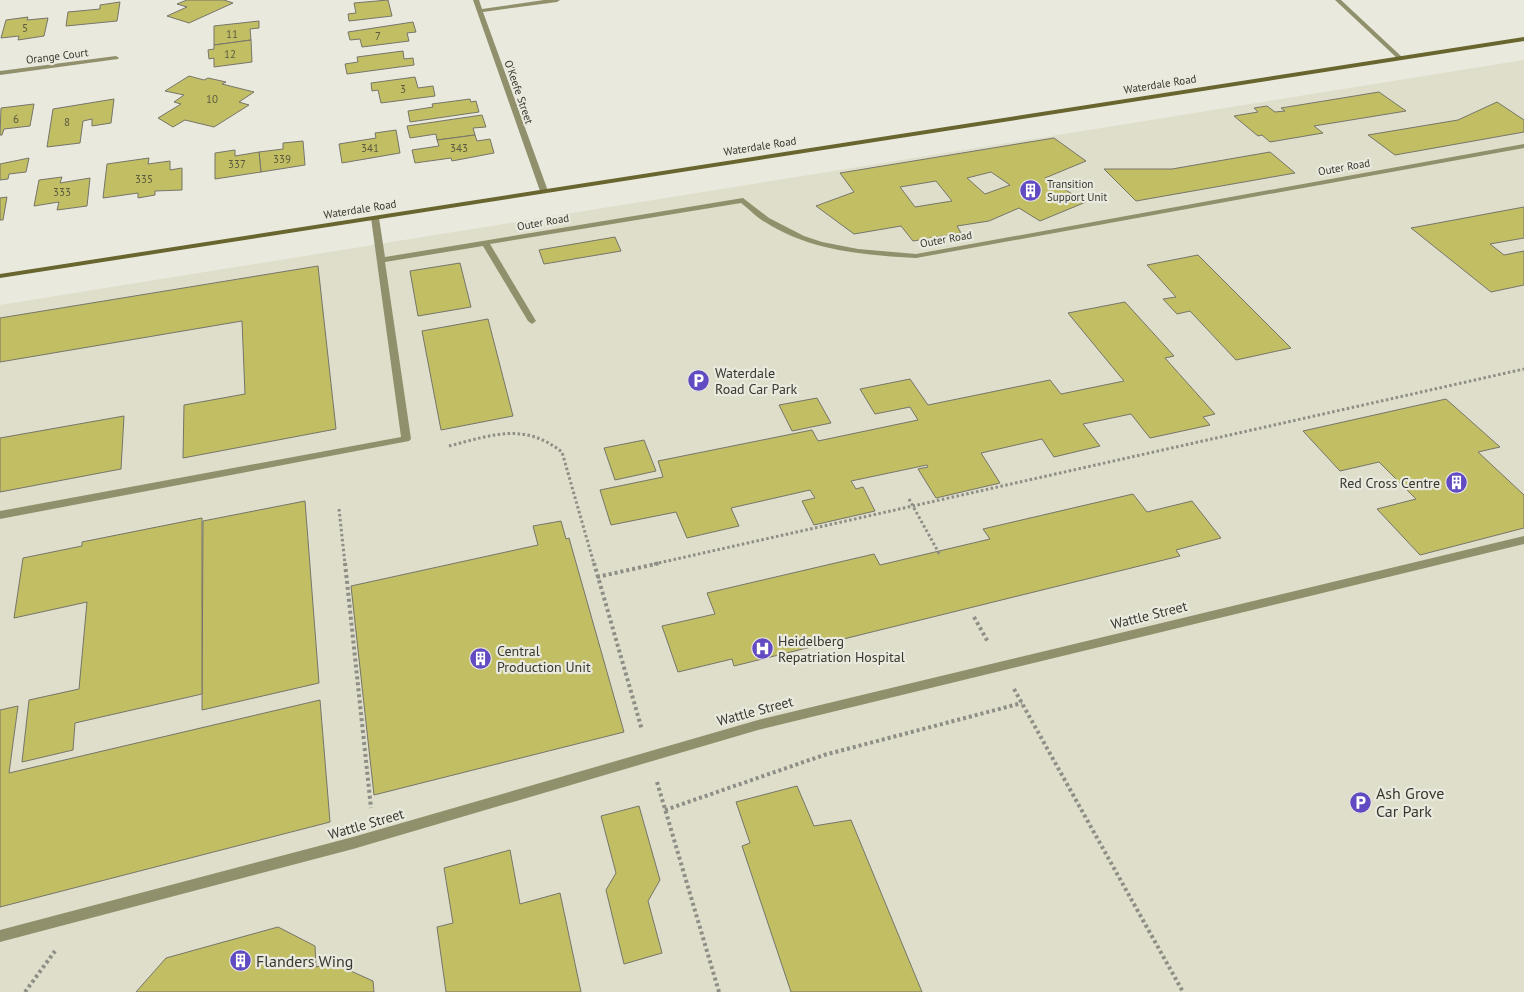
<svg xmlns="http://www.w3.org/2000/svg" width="1524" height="992" font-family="'PT Sans',sans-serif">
  <rect width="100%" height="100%" fill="#e9e9dd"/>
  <polygon fill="#dedeca" points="1524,60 1524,992 0,992 0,305"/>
  <g fill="#c2be64" stroke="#76756a" fill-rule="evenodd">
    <polygon points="187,0 224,0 233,3 189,23 167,16 187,7 177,4"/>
    <polygon points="388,0 392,16 349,21 348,14 356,13 354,3"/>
    <polygon points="120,2 117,21 66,26 68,12 100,9 100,5"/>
    <polygon points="28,17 27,20 48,18 44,36 18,40 19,36 1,38 6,20"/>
    <polygon points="259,21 259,28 250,29 251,40 214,45 214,26"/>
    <polygon points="413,22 416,32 407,33 409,41 362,47 360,39 350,40 348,32"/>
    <polygon points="251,40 252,62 214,67 214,58 209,59 208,50 214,49 214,45"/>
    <polygon points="403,51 404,59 413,58 414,65 347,74 345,64 358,62 357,57"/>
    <polygon points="189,76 204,80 208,78 226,82 222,84 254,92 239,102 249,105 214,127 185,120 173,127 158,118 181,104 174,102 184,95 165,91"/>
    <polygon points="415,77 418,88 433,86 435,96 381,103 378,90 372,91 371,83"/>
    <polygon points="1379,92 1406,111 1314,126 1323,133 1270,142 1262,135 1258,136 1234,116 1258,112 1254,108 1267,106 1275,112 1285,111 1281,108"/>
    <polygon points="114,99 111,123 92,126 92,119 83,121 80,143 47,147 53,109"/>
    <polygon points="470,99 471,102 476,101 479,112 410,122 408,111 433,107 432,104"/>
    <polygon points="1497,102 1524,120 1524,132 1395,155 1368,135 1458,120"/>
    <polygon points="34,104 30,126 4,129 2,135 0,135 1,108"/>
    <polygon points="482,115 486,127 473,128 475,135 437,140 436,134 410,138 407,126"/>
    <polygon points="396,130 400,153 342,163 339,144 376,138 375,133"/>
    <polygon points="475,135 477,141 490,139 494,153 452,161 451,158 415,163 412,150 439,146 437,140"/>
    <path d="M1054 138 1086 161 1045 178 1086 202 1040 221 1019 208 989 221 957 226 961 233 913 241 901 226 854 234 816 206 854 192 840 173ZM991 172 1010 185 985 194 967 178ZM936 181 952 201 915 207 900 187Z"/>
    <polygon points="303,141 305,165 261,172 259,152 283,149 283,143"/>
    <polygon points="235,150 235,156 259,152 261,172 215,179 215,153"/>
    <polygon points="1270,152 1295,173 1136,201 1104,169 1172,169"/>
    <polygon points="29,158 26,172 9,174 8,179 0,180 0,164"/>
    <polygon points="149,158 148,164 170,161 170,170 182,168 182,190 155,191 155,195 138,198 138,193 103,198 107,164"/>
    <polygon points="62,177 60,183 90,178 87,206 57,210 59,202 34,206 39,180"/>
    <polygon points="7,197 3,220 0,220 0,198"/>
    <polygon points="1524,207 1524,238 1490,244 1504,255 1524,251 1524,285 1491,292 1411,228"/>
    <polygon points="615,237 621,251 544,264 539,250"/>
    <polygon points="1198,255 1291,348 1236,360 1190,311 1177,314 1163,299 1176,297 1147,265"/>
    <polygon points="460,263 471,307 418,316 410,271"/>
    <polygon points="318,266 336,429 183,458 184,405 245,394 242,321 0,362 0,318"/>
    <polygon points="1125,302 1174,356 1165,358 1215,414 1203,417 1210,425 1150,438 1131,414 1083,424 1100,446 1054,457 1042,439 981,453 1000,483 936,498 918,469 928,467 927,465 851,481 856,489 863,487 875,511 814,525 802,501 815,498 810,490 731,508 739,526 687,538 676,512 611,525 600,490 663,477 658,461 812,430 818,441 918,420 910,407 875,414 860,389 910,379 928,405 1050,380 1061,394 1124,381 1068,313"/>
    <polygon points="488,319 513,416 441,430 422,331"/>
    <polygon points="817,398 831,423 792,431 779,405"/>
    <polygon points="1446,399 1500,447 1478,452 1524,495 1524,528 1420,555 1377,509 1416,499 1379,462 1340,471 1303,431"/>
    <polygon points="124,416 121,469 0,492 0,438"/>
    <polygon points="644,440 656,471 615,480 604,448"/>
    <polygon points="1133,494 1147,512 1192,501 1221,538 1176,550 1180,556 734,666 732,659 678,672 662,626 715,614 707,593 874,554 880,565 990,539 983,529"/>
    <polygon points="305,501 319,683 202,710 203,521"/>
    <polygon points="202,518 202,694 75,723 73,750 22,762 29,700 79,689 87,602 14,618 23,558 82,546 82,542"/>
    <polygon points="561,521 566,539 569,538 624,732 374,795 351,586 538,545 533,526"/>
    <polygon points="320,700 330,822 0,907 0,710 18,706 9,773"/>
    <polygon points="797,786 814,826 851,820 922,992 791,992 742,846 750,843 736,802"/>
    <polygon points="639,806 660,880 648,901 662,953 624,964 606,890 616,873 601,816"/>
    <polygon points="510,850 520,904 560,893 581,992 446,992 437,927 453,923 444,868"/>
    <polygon points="278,927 315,946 316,967 333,963 373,981 374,992 136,992 166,958"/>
  </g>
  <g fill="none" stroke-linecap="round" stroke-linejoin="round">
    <g stroke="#8e8e86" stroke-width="3" stroke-dasharray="2.5 2.5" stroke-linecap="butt">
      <path d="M449 446C492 435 524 422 562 452L594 564"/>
      <polyline points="909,499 940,555"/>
      <polyline points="339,509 345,564"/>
      <polyline points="654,564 1524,369"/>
    </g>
    <g stroke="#8e8e86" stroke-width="4" stroke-dasharray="3 3" stroke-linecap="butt">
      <polyline points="345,563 371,808"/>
      <polyline points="594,563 642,730"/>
      <polyline points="597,577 660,563"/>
      <polyline points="974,617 988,642"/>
      <polyline points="1014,689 1183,992"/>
      <polyline points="657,782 719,992"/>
      <polyline points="665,810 824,755 1022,703"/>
      <polyline points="25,992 55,951"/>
    </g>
    <g fill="#91906c" fill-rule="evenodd">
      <path d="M1524 144V148L916 258C864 255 810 251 765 222 756 217 749 209 741 203L490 244 536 321 532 324 528 321 483 246 385 262 411 439 409 441 0 519V511L401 437 371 218 375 216 379 218 385 257 743 198 769 218 804 236 822 242 858 249 916 254Z"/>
      <polygon points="1524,536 1524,544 758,730 353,849 0,942 0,930 353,837 758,720"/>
    </g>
    <g fill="#91906c" fill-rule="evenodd">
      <polygon points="473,0 479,0 482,9 544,0 560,0 557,2 483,12 548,191 547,193 541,193 540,191"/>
      <polygon points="1335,0 1341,0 1402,57 1402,59 1398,59"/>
      <polygon points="116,56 119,58 118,59 0,75 0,71"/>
    </g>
    <polygon fill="#68652e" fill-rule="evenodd" points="1524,37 1524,41 0,278 0,274"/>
  </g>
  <defs>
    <symbol id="building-disc" viewBox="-11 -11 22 22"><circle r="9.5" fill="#614ac2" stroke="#e9e9dd"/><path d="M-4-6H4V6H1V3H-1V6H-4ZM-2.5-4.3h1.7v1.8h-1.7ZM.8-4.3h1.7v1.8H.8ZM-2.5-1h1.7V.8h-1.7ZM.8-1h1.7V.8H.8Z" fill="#fff"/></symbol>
    <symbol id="parking-disc" viewBox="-11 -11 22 22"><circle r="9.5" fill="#614ac2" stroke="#e9e9dd"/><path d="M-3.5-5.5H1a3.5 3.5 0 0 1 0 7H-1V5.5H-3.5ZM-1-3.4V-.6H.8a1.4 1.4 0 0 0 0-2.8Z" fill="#fff"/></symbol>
    <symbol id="hospital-disc" viewBox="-11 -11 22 22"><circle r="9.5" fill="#614ac2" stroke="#e9e9dd"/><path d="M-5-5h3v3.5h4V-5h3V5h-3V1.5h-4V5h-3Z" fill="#fff"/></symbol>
  </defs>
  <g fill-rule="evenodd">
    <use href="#building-disc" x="1018" y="178" width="25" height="25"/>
    <use href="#parking-disc" x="686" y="368" width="25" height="25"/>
    <use href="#building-disc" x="1444" y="470" width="25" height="25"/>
    <use href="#hospital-disc" x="750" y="636" width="25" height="25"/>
    <use href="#building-disc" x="468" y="646" width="25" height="25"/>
    <use href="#parking-disc" x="1348" y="790" width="25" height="25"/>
    <use href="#building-disc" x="228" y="948" width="25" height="25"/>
  </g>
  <g text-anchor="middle" stroke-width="4.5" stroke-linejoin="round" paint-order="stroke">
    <g font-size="11" fill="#5a5a3f">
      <text x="25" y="32">5</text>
      <text x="232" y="38">11</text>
      <text x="378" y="40">7</text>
      <text x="230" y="58">12</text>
      <text x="403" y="93">3</text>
      <text x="212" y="103">10</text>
      <text x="16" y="123">6</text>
      <text x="67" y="126">8</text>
      <text x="370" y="152">341</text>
      <text x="459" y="152">343</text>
      <text x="282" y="163">339</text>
      <text x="237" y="168">337</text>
      <text x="144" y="183">335</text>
      <text x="62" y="196">333</text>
    </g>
    <g font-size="11" fill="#383833" stroke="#e9e9dd">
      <text transform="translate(57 56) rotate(-7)" y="4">Orange Court</text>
      <text transform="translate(1160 84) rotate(-9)" y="4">Waterdale Road</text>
      <text transform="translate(519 92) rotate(71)" y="4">O'Keefe Street</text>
      <text transform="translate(760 146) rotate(-9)" y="4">Waterdale Road</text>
      <text transform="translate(1344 167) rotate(-10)" y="4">Outer Road</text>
      <text transform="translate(360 209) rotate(-9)" y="4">Waterdale Road</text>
      <text transform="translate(543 222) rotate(-10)" y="4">Outer Road</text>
      <text transform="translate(946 239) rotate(-10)" y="4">Outer Road</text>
    </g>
    <g font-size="11" fill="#383833" stroke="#e9e9dd" text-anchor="start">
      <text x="1047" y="188">Transition<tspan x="1047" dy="13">Support Unit</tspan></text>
    </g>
    <g font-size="14" fill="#383833" stroke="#e9e9dd" text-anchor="start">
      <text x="715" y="378">Waterdale<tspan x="715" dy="16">Road Car Park</tspan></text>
      <text x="1440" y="488" text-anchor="end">Red Cross Centre</text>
      <text x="778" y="646">Heidelberg<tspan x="778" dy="16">Repatriation Hospital</tspan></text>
      <text x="497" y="656">Central<tspan x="497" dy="16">Production Unit</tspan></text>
    </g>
    <g font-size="14" fill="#383833" stroke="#e9e9dd">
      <text transform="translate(1149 615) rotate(-14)" y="5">Wattle Street</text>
      <text transform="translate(755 711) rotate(-15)" y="5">Wattle Street</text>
      <text transform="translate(366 824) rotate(-16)" y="5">Wattle Street</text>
    </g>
    <g font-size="16" fill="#383833" stroke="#e9e9dd" text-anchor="start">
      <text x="1376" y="799">Ash Grove<tspan x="1376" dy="18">Car Park</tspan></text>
      <text x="256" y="967">Flanders Wing</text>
    </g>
  </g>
</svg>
